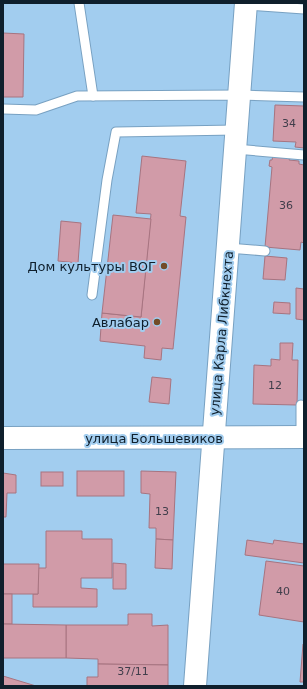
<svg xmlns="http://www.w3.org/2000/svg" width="307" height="689" font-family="'DejaVu Sans',sans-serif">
  <rect width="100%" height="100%" fill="#a2cdef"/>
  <g fill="#d19ba8" stroke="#a77480">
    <polygon points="3,33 24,34 23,97 3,97"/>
    <polygon points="275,105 304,106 304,148 295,147 296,142 273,141"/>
    <polygon points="273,155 290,157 289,160 299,161 299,164 304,165 304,243 301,242 300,250 265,247 272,167 269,166 270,160 272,160"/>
    <polygon points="142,156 186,161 180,216 186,217 173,349 162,348 161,360 144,358 145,346 100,341 102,313 141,317 151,214 136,213"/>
    <polygon points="113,215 151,219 141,317 102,313"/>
    <polygon points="61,221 81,223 78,263 58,261"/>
    <polygon points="265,256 287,258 285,280 263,279"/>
    <polygon points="296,288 304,289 304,320 296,319"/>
    <polygon points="274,302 290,303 290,314 273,313"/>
    <polygon points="280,343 293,343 292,360 298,360 297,405 253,404 254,365 271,366 271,359 280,360"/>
    <polygon points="152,377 171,379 169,404 149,402"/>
    <rect x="77" y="471" width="47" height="25"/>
    <polygon points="141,471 176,472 173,540 156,539 156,528 149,528 150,494 141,493"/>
    <rect x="41" y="472" width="22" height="14"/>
    <polygon points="3,473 16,475 16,493 7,493 6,517 3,517"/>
    <polygon points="46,531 82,531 82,539 112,539 112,578 81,578 81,588 97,589 97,607 33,607 33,594 38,594 38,568 46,568"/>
    <polygon points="156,539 173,540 172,569 155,568"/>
    <polygon points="247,540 273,544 274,540 304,544 304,563 245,555"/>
    <polygon points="266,561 304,566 304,622 259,615"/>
    <polygon points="113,563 126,564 126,589 113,589"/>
    <polygon points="3,564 39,564 38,594 3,594"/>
    <rect x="3" y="594" width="9" height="30"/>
    <polygon points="128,614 152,614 152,626 168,625 168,665 98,664 98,659 66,658 66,625 128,625"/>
    <polygon points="3,624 66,625 66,658 3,658"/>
    <polygon points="303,644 304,644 304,682 300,682"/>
    <polygon points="98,664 168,665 168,686 87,686 87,677 98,677"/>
    <polygon points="3,676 36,686 3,686"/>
  </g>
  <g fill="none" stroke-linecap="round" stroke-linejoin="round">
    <defs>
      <g id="lane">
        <polyline points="79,3 93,96"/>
        <polyline points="246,5 304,9"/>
        <polyline points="3,109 36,110 77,96 240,95 304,97"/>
        <polyline points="235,149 304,155"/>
        <polyline points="228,248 265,251"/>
        <polyline points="92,295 107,180 116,132 236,130"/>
        <polyline points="301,437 301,405"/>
      </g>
      <g id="secondary">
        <polyline points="3,438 304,437"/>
        <polyline points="195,686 246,3"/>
      </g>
    </defs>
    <use href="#lane" stroke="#78a1c2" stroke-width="11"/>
    <use href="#secondary" stroke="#78a1c2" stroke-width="24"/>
    <use href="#lane" stroke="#fff" stroke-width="9"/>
    <use href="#secondary" stroke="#fff" stroke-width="22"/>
  </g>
  <g fill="#724c28" stroke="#a2cdef" stroke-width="1.5">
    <circle cx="164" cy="266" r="4"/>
    <circle cx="157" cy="322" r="4"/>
  </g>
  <g text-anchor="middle" stroke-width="4" stroke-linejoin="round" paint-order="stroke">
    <g font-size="11" fill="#403e4b">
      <text x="289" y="127">34</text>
      <text x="286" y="209">36</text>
      <text x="275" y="389">12</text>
      <text x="162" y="515">13</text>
      <text x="283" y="595">40</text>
      <text x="133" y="675">37/11</text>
    </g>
    <g font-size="13" fill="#0f1f2c" stroke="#a2cdef" text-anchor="end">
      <text x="156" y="271">Дом культуры ВОГ</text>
      <text x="149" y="327">Авлабар</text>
    </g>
    <g font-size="13" fill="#0f1f2c" stroke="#a2cdef">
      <text transform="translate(221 333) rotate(-85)" y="5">улица Карла Либкнехта</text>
      <text x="154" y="443">улица Большевиков</text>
    </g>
  </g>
  <rect width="307" height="689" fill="none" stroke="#0f1f2c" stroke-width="8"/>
</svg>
